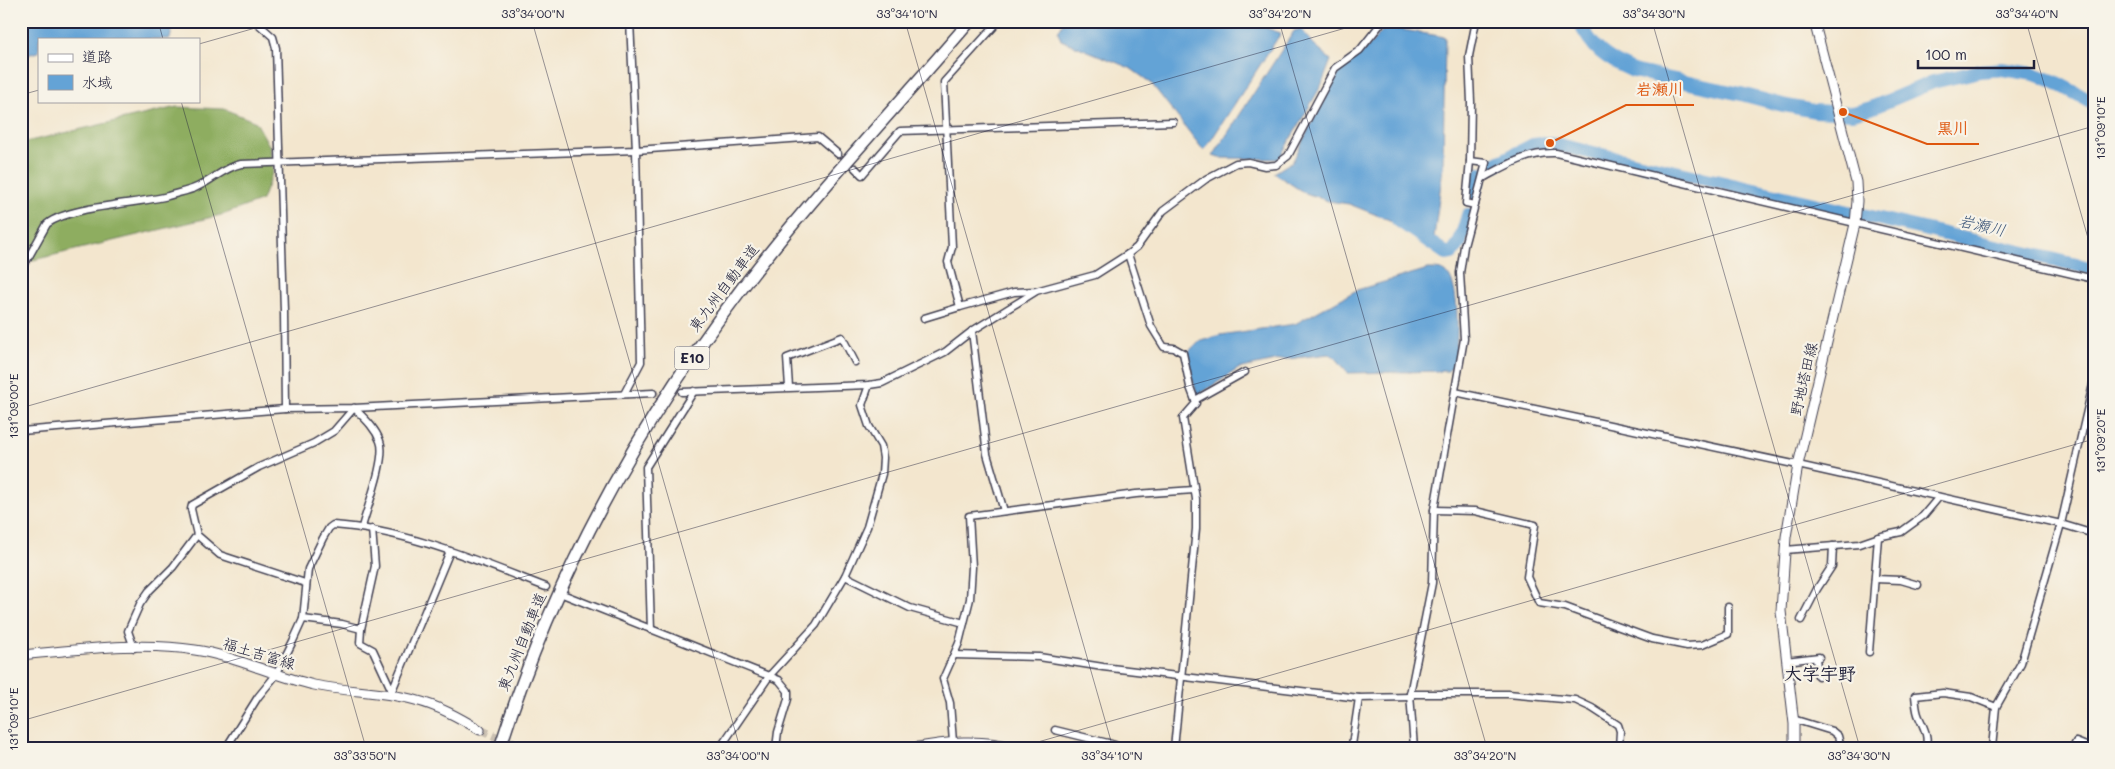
<svg xmlns="http://www.w3.org/2000/svg" width="2115" height="769" font-family="Mali,'Klee One',sans-serif">
  <rect width="100%" height="100%" fill="#f7f3e8"/>
  <filter id="ink" filterUnits="userSpaceOnUse"><feTurbulence type="fractalNoise" baseFrequency=".02" numOctaves="2"/><feDisplacementMap in="SourceGraphic" scale="10" xChannelSelector="R" yChannelSelector="G"/><feConvolveMatrix kernelMatrix="1 2 1 2 8 2 1 2 1" color-interpolation-filters="sRGB"/></filter>
  <filter id="wash" filterUnits="userSpaceOnUse"><feTurbulence type="fractalNoise" baseFrequency=".0096" numOctaves="4" result="noise"/><feDisplacementMap in="SourceGraphic" scale="20" xChannelSelector="R" yChannelSelector="G"/><feGaussianBlur stdDeviation="1.12" result="paint"/><feColorMatrix in="noise" values="0 0 0 0 0 0 0 0 0 0 0 0 0 0 0 0 0 1.4 0 .05"/><feComposite in="paint" operator="in"/></filter>
  <g filter="url(#wash)">
    <rect width="100%" height="100%" fill="#f3e6ce"/>
    <polygon fill="#8ead61" stroke="#58684e" points="177,107 224,109 256,122 270,147 273,171 262,200 225,214 21,263 21,143"/>
    <g fill="#64a3d6" stroke="#436288">
      <polygon points="21,21 174,21 170,39 39,39 39,52 30,54 21,66"/>
      <polygon points="1064,21 1252,21 1260,26 1281,33 1204,151 1151,83 1130,68 1061,40 1058,32"/>
      <polygon points="1392,28 1445,37 1443,167 1434,238 1402,218 1397,223 1349,204 1328,201 1303,192 1274,173 1293,161 1314,118 1343,66 1361,54 1383,30"/>
      <polygon points="1301,29 1317,48 1331,60 1321,86 1279,159 1219,158 1213,156 1294,31"/>
      <path d="M1428 269C1433 269 1440 269 1444 271 1462 281 1457 345 1455 364L1448 371 1348 373 1336 358 1329 354 1279 360 1238 369 1200 394H1197L1191 375 1188 352 1198 342 1220 335 1295 324 1357 290Z"/>
    </g>
    <g fill="none" stroke-linecap="round" stroke-linejoin="round">
      <g stroke="#64a3d6" stroke-width="14">
        <path d="M1579 21C1592 49 1605 58 1633 71L1741 94 1783 105 1814 111 1853 113 1871 108 1933 82 1980 71 2002 69 2034 74 2053 81 2094 103"/>
        <polyline points="1492,166 1533,145 1550,143 1849,212"/>
        <polyline points="1474,194 1481,173"/>
        <polyline points="1863,215 2094,269"/>
        <polyline points="1398,220 1447,254 1452,253 1460,242 1468,215"/>
      </g>
    </g>
  </g>
  <g filter="url(#ink)">
    <g fill="none" stroke-linecap="round" stroke-linejoin="round">
      <polyline stroke="#c9bfb1" stroke-width="6" stroke-dasharray="6 3" stroke-linecap="butt" points="653,393 682,392"/>
      <polyline stroke="#c9bfb1" stroke-width="9" stroke-dasharray="9 4.5" stroke-linecap="butt" points="480,730 508,742"/>
      <defs>
        <g id="street">
          <polyline points="255,21 273,37 276,48 284,311 285,409"/>
          <polyline points="999,21 944,82 952,247 948,262 960,307 1014,292 1036,291 1095,275 1128,254 1137,247 1163,211 1206,179 1236,163 1248,162 1265,166 1276,165 1288,156 1335,68 1360,50 1383,21"/>
          <polyline points="855,168 862,175 900,131 1173,122"/>
          <path d="M1483 178C1507 165 1528 152 1556 153L2094 279"/>
          <polyline points="1475,205 1466,203 1470,161 1471,102 1469,56 1476,21"/>
          <polyline points="1128,254 1151,326 1164,347 1174,348 1183,353 1190,387 1196,403 1183,418 1196,499 1196,529 1174,748"/>
          <path d="M21 267 27 260 47 224C70 206 137 204 168 196 177 193 189 191 197 187 213 180 225 167 241 164L636 150 818 137 838 154"/>
          <polyline points="924,318 960,307"/>
          <polyline points="972,331 987,454 1004,511"/>
          <polyline points="789,387 787,358 842,337 855,362"/>
          <polyline points="682,392 869,385 882,383 945,352 972,331 1035,292"/>
          <polyline points="1455,392 1798,465 2061,524 2094,534"/>
          <polyline points="624,394 641,362 636,150 630,21"/>
          <polyline points="1195,400 1245,372"/>
          <path d="M354 408C363 417 375 427 380 441 387 457 367 508 362 527"/>
          <polyline points="21,431 285,409 354,408 653,393"/>
          <polyline points="1434,510 1475,511 1535,525 1527,577 1539,603 1565,607 1652,639 1687,646 1702,645 1728,634 1728,607"/>
          <polyline points="372,529 375,566 361,629 360,643 373,650 392,691"/>
          <polyline points="1785,550 1859,544 1882,536 1901,532 1923,516 1939,497"/>
          <polyline points="845,576 910,608 964,623"/>
          <polyline points="1875,579 1901,580 1918,585"/>
          <polyline points="305,583 220,555 197,535 191,509 192,505 259,467 314,443 334,431 354,408"/>
          <polyline points="565,595 779,680 788,691 788,699 778,732 776,748"/>
          <polyline points="303,619 342,624 361,629"/>
          <polyline points="1801,620 1817,589 1832,566 1833,546"/>
          <polyline points="651,630 646,467 694,391"/>
          <polyline points="134,648 128,631 140,604 149,591 173,567 197,535"/>
          <polyline points="1869,652 1878,537"/>
          <polyline points="954,655 1039,657 1103,667 1359,698 1411,697"/>
          <polyline points="1816,658 1818,676"/>
          <polyline points="1786,661 1819,657"/>
          <polyline points="391,693 450,551"/>
          <polyline points="1410,694 1508,694 1575,700 1592,708 1618,725 1620,731 1619,748"/>
          <polyline points="1793,719 1832,731 1838,736 1841,748"/>
          <polyline points="1055,730 1108,743"/>
          <polyline points="953,742 950,703 943,679 959,643 970,599 972,567 969,516 1136,494 1194,490"/>
          <polyline points="1352,745 1359,698"/>
          <path d="M226 748 258 697 276 675 293 641 303 619 308 569 323 538 329 528 333 525C407 530 478 561 546 587"/>
          <polyline points="720,748 770,675 816,625 845,576 867,527 882,474 883,458 881,446 869,426 862,405 869,385"/>
          <polyline points="1106,748 1108,743 1115,745"/>
          <polyline points="1414,748 1410,694 1432,583 1434,510 1464,339 1460,273 1464,246 1486,163 1470,161"/>
          <path d="M1925 748C1930 738 1923 726 1919 717 1916 711 1916 703 1915 696L1943 693 1971 697 1996 707"/>
          <polyline points="1992,748 1996,707 2021,663 2061,524 2094,380"/>
          <polyline points="2073,748 2076,742 2091,748"/>
        </g>
        <g id="secondary">
          <path d="M21 655C77 650 140 641 195 650 235 656 274 676 314 685 348 692 382 691 415 700 439 706 460 718 480 730"/>
          <polyline points="513,744 520,748"/>
          <path d="M912 748C946 742 981 738 1015 748"/>
          <polyline points="1794,748 1794,724 1781,611 1786,537 1798,465 1855,224 1857,201 1856,182 1814,21"/>
        </g>
        <path id="highway" d="M500 748C559 561 656 392 780 240 841 165 907 95 970 21"/>
      </defs>
      <use href="#street" stroke="#413f51" stroke-width="9"/>
      <use href="#secondary" stroke="#413f51" stroke-width="11"/>
      <use href="#highway" stroke="#413f51" stroke-width="14"/>
      <use href="#street" stroke="#fff" stroke-width="6"/>
      <use href="#secondary" stroke="#fff" stroke-width="9"/>
      <use href="#highway" stroke="#fff" stroke-width="11"/>
    </g>
  </g>
  <path fill="none" stroke="#22223b" stroke-width="1" stroke-opacity="0.45" d="M158 21 163 39M532 21 740 748M905 21 1113 748M1279 21 1487 748M1652 21 1860 748M2026 21 2094 259M199 44 280 21M21 95 39 90M181 101 366 748M21 408 1370 21M21 721 2094 126M1017 748 2094 439"/>
  <g text-anchor="middle" stroke-width="4.5" stroke-linejoin="round" paint-order="stroke">
    <rect fill="#f7f3e8" stroke="#62616f" stroke-width="1" x="674.5" y="346.5" width="35" height="23" rx="4"/>
    <g font-size="14" font-weight="bold" fill="#22223b">
      <text x="692" y="363">E10</text>
    </g>
    <g font-size="15" fill="#22223b" stroke="#f7f3e8">
      <text transform="translate(724 288) rotate(-53)" y="5">東九州自動車道</text>
      <text transform="translate(1804 379) rotate(-77)" y="5">野地塔田線</text>
      <text transform="translate(522 642) rotate(-68)" y="5">東九州自動車道</text>
      <text transform="translate(259 654) rotate(17)" y="5">福土吉富線</text>
    </g>
    <g font-size="16" font-style="italic" fill="#3c5679" stroke="#f7f3e8">
      <text transform="translate(1982 225) rotate(13)" y="6">岩瀬川</text>
    </g>
    <g font-size="18" font-weight="bold" fill="#22223b" stroke="#f7f3e8">
      <text x="1820" y="680">大字宇野</text>
    </g>
  </g>
  <path fill="none" stroke="#de560e" stroke-width="2" d="M1550 143L1626 105H1694M1843 112L1927 144H1979"/>
  <g fill="#de560e" stroke="#f7f3e8" stroke-width="2">
    <circle cx="1550" cy="143" r="5"/>
    <circle cx="1843" cy="112" r="5"/>
  </g>
  <g font-size="16" text-anchor="middle" font-weight="bold" fill="#de560e" stroke="#f7f3e8" stroke-width="4.5" stroke-linejoin="round" paint-order="stroke">
    <text x="1660" y="95">岩瀬川</text>
    <text x="1953" y="134">黒川</text>
  </g>
  <rect width="2115" height="769" fill="none" stroke="#f7f3e8" stroke-width="55"/>
  <rect x="38" y="38" width="162" height="65" fill="#f7f3e8" stroke="#a29fa3"/>
  <rect x="48" y="54" width="25" height="8" fill="#ffffff" stroke="#a29fa3"/>
  <text x="82" y="62" font-size="15" fill="#22223b">道路</text>
  <rect x="48" y="75" width="25" height="15" fill="#64a3d6" stroke="#a29fa3"/>
  <text x="82" y="88" font-size="15" fill="#22223b">水域</text>
  <path d="M1918 60v8h116v-8" fill="none" stroke="#22223b" stroke-width="2.5"/>
  <text x="1925" y="60" font-size="15" fill="#22223b" stroke="#f7f3e8" stroke-width="4" paint-order="stroke">100 m</text>
  <rect x="28" y="28" width="2060" height="714" fill="none" stroke="#22223b" stroke-width="2"/>
  <g font-size="12" text-anchor="middle" fill="#22223b">
    <text x="533" y="18">33°34'00"N</text>
    <text x="907" y="18">33°34'10"N</text>
    <text x="1280" y="18">33°34'20"N</text>
    <text x="1654" y="18">33°34'30"N</text>
    <text x="2027" y="18">33°34'40"N</text>
    <text transform="translate(2101 128) rotate(-90)" y="4">131°09'10"E</text>
    <text transform="translate(14 406) rotate(-90)" y="4">131°09'00"E</text>
    <text transform="translate(2101 441) rotate(-90)" y="4">131°09'20"E</text>
    <text transform="translate(14 719) rotate(-90)" y="4">131°09'10"E</text>
    <text x="365" y="760">33°33'50"N</text>
    <text x="738" y="760">33°34'00"N</text>
    <text x="1112" y="760">33°34'10"N</text>
    <text x="1485" y="760">33°34'20"N</text>
    <text x="1859" y="760">33°34'30"N</text>
  </g>
</svg>
